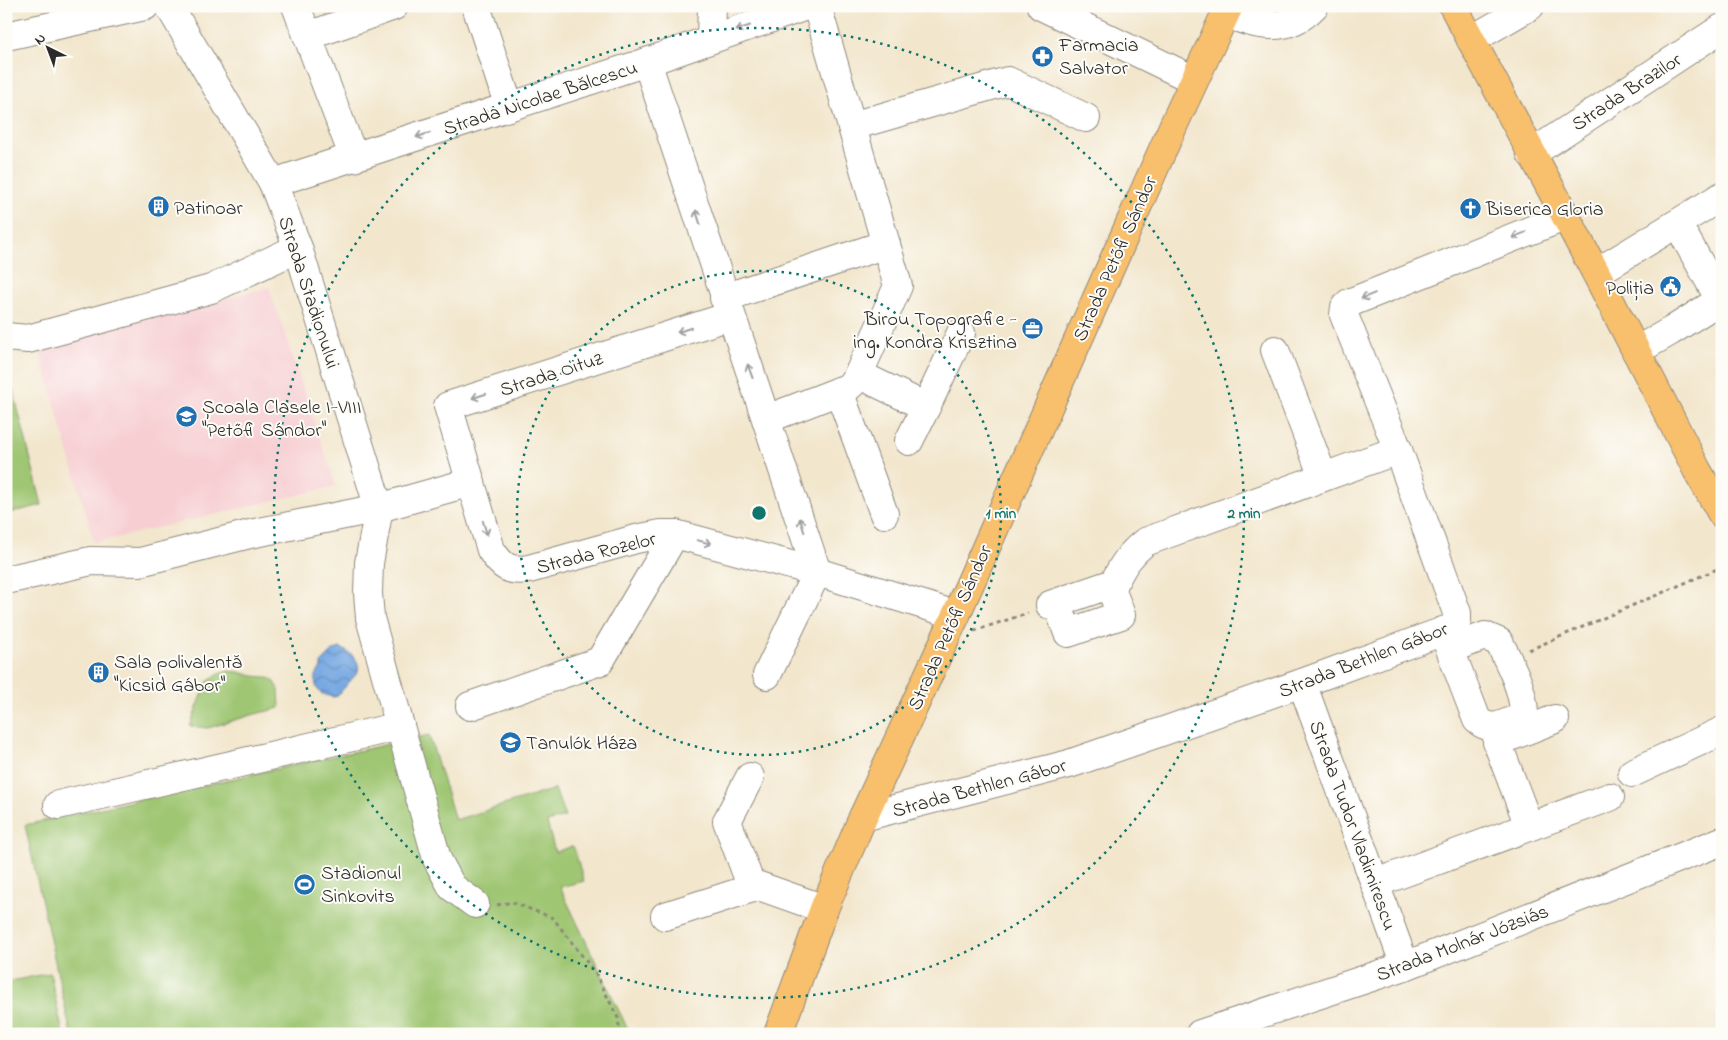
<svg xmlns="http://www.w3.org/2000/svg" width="1728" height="1040" font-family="'Indie Flower',sans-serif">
  <defs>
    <pattern id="water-waves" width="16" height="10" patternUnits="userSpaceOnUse" patternTransform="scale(1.25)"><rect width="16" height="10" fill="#78a9e3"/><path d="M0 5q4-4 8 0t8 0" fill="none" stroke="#638ab8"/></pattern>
  </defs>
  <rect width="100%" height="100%" fill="#fdfcf7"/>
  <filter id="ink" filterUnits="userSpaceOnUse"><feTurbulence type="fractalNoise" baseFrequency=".02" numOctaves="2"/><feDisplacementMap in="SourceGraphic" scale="10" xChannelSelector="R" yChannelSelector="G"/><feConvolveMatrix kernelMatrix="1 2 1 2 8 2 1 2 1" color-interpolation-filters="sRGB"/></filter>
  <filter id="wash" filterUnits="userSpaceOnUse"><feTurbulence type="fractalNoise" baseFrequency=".0096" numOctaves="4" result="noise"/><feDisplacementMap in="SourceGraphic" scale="20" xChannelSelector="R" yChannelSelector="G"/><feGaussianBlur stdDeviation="1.12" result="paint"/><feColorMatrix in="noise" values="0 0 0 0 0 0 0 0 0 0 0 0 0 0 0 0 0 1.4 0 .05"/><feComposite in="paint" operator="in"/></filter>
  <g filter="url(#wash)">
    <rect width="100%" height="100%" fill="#f2e6cc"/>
    <polygon fill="#f7cfd3" points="269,287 336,486 94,543 39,348"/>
    <g fill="#9fc672" stroke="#65784e">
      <polygon points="6,361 42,505 6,514"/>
      <polygon points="228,671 239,672 253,676 266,677 271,679 275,682 279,690 280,708 255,714 208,728 190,726 207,682 219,674"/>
      <polygon points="429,735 455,820 555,789 565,817 547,822 555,852 573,846 584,881 560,887 630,1034 71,1034 25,825"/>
      <polygon points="50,973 63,1034 6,1034 6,982"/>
    </g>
    <path fill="url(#water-waves)" stroke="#526a87" d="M340 648C350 652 361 660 358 672L338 695 334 697C320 695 315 691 315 676L321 668V663L334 650Z"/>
  </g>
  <g filter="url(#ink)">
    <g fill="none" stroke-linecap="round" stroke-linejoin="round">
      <defs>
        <g id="minor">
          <polyline points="169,6 273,183 298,248 379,508 369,563 368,593 370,618 437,859 452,887 475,904"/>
          <polyline points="296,6 354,158"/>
          <polyline points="476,6 509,107"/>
          <polyline points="1041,6 1194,80"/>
          <path d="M1226 14C1258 25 1286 35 1314 6"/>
          <polyline points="6,36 145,6"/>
          <polyline points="308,36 394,6"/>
          <polyline points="711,39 712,6"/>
          <polyline points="1471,40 1530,6"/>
          <polyline points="647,62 817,572"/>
          <polyline points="852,126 1008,81 1086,118"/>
          <polyline points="1531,154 1722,28"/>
          <polyline points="273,183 647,62 806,6"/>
          <polyline points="1596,273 1722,196"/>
          <polyline points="724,298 886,244"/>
          <path d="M730 316 448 406 491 550C502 567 509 572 529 569L636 539 661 534H675L817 572 956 615"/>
          <polyline points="6,337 28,339 211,289 298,248"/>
          <polyline points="1275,350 1323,477"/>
          <polyline points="1636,351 1671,331 1720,300 1686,239"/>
          <polyline points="858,374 926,407 961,333"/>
          <polyline points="839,391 884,514"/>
          <polyline points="767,419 847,388 856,380 898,286 817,6"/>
          <polyline points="909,441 926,407"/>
          <polyline points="6,580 91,561 140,562 250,534 379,508 471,482"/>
          <polyline points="1057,603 1068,633 1121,615 1112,591 1114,583"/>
          <path d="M1050 605 1114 583C1122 566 1130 554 1145 542L1398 450"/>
          <path d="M1443 631 1477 720C1493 734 1507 722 1524 715 1524 690 1510 664 1499 642L1485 636 1450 649"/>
          <polyline points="767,675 817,572"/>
          <polyline points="1302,683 1405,966"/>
          <polyline points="470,706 600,661 675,534"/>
          <polyline points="1632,773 1722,731"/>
          <polyline points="750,777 727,821 752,888"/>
          <polyline points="58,805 400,726"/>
          <polyline points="863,817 1069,764 1302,683 1452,628 1457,621 1457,613 1398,450 1344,315 1345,307 1349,303 1564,217"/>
          <polyline points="1529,826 1497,742 1555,719"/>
          <polyline points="1376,883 1610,797"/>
          <polyline points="665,916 759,886 824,909"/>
          <polyline points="1200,1034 1405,966 1722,841"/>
        </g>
        <g id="major">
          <polyline points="1453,6 1596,273 1697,470 1722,514"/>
          <polyline points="778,1034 824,909 863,817 956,615 1175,122 1229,6"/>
        </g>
      </defs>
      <use href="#minor" stroke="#8e887c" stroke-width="30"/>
      <use href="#major" stroke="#8e887c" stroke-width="30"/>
      <g stroke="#8e887c" stroke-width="3" stroke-dasharray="4 4" stroke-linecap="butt">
        <polyline points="974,631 1028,613"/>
        <polyline points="1529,650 1722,567"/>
        <polyline points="497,905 512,902 553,918 596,974 618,1018 620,1034"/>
      </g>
      <use href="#minor" stroke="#fff" stroke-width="28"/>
      <use href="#major" stroke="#f8bf6c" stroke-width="28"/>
    </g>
    <defs><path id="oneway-shaft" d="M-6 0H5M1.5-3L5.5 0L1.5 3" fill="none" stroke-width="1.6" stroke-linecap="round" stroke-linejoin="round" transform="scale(1.25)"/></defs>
    <g stroke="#a0a0a0">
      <use href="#oneway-shaft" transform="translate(743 28) rotate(161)"/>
      <use href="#oneway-shaft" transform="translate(423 135) rotate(162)"/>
      <use href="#oneway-shaft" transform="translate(698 217) rotate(-108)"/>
      <use href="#oneway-shaft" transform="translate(1519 235) rotate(158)"/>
      <use href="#oneway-shaft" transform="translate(1368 296) rotate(158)"/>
      <use href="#oneway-shaft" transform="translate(684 330) rotate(162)"/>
      <use href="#oneway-shaft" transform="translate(750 371) rotate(-110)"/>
      <use href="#oneway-shaft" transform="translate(479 396) rotate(162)"/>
      <use href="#oneway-shaft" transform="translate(802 525) rotate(-108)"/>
      <use href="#oneway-shaft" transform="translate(485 528) rotate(73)"/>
      <use href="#oneway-shaft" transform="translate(704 542) rotate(15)"/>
    </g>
  </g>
  <g fill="none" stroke="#0f766e" stroke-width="2.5" stroke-dasharray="2.5 5">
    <circle cx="759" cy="513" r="242"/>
    <circle cx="759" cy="513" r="485"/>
  </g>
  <defs>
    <symbol id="pharmacy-disc" viewBox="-11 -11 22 22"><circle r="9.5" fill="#1f6fb2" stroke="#fdfcf7"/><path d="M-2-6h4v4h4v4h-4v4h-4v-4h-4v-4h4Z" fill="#fff"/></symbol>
    <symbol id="building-disc" viewBox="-11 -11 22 22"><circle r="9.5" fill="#1f6fb2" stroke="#fdfcf7"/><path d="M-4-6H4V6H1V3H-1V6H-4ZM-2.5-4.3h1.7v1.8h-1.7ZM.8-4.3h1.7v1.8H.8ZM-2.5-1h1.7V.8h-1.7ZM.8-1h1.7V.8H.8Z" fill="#fff"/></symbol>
    <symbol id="church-disc" viewBox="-11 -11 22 22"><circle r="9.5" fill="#1f6fb2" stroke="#fdfcf7"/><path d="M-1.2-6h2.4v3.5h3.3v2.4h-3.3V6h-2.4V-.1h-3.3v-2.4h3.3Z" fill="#fff"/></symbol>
    <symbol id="civic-disc" viewBox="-11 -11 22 22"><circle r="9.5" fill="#1f6fb2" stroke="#fdfcf7"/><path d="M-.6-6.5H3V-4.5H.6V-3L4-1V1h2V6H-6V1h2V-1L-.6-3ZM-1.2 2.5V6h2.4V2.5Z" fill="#fff"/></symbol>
    <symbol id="office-disc" viewBox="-11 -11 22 22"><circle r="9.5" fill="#1f6fb2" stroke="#fdfcf7"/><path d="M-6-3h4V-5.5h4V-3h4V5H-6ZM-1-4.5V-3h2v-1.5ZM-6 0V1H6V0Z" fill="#fff"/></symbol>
    <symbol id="school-disc" viewBox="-11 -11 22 22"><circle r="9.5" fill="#1f6fb2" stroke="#fdfcf7"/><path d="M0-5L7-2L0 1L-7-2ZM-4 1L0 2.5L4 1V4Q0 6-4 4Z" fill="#fff"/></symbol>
    <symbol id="stadium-disc" viewBox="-11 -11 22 22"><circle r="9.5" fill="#1f6fb2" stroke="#fdfcf7"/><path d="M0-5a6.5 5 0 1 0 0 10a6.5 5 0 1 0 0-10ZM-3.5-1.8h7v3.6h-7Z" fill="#fff"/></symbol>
  </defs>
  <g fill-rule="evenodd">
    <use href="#pharmacy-disc" x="1030" y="44" width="25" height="25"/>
    <use href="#building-disc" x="146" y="194" width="25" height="25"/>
    <use href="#church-disc" x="1458" y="196" width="25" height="25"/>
    <use href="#civic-disc" x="1658" y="274" width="25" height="25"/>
    <use href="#office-disc" x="1020" y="316" width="25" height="25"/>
    <use href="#school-disc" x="174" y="404" width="25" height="25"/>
    <use href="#building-disc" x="86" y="660" width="25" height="25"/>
    <use href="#school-disc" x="498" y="730" width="25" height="25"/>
    <use href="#stadium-disc" x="292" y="872" width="25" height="25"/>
  </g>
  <g text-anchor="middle" stroke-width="4" stroke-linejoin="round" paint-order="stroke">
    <g font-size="20" fill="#2b2b2b" stroke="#fdfcf7" text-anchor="start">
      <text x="1059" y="51">Farmacia<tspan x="1059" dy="23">Salvator</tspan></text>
      <text x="174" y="214">Patinoar</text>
      <text x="1486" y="215">Biserica Gloria</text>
      <text x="1654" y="294" text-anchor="end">Poliția</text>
      <text x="1017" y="325" text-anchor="end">Birou Topografie -<tspan x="1017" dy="23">ing. Kondra Krisztina</tspan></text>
      <text x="202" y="413">Școala Clasele I-VIII<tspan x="202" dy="23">"Petőfi Sándor"</tspan></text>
      <text x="114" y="668">Sala polivalentă<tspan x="114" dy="23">"Kicsid Gábor"</tspan></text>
      <text x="526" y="749">Tanulók Háza</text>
      <text x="321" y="879">Stadionul<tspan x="321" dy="23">Sinkovits</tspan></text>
    </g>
    <g font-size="20" fill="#2b2b2b" stroke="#fdfcf7">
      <text transform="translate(1626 91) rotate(-33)" y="7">Strada Brazilor</text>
      <text transform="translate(540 97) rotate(-18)" y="7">Strada Nicolae Bălcescu</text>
      <text transform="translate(1114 258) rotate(-66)" y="7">Strada Petőfi Sándor</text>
      <text transform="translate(310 292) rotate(72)" y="7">Strada Stadionului</text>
      <text transform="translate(551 373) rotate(-18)" y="7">Strada Oituz</text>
      <text transform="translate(596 552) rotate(-14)" y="7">Strada Rozelor</text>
      <text transform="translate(949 627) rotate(-66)" y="7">Strada Petőfi Sándor</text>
      <text transform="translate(1363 659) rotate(-21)" y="7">Strada Bethlen Gábor</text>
      <text transform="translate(979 787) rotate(-15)" y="7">Strada Bethlen Gábor</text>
      <text transform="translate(1354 825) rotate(70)" y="7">Strada Tudor Vladimirescu</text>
      <text transform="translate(1462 942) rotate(-21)" y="7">Strada Molnár Józsiás</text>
    </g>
  </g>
  <circle cx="759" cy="513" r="8" fill="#0f766e" stroke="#fdfcf7" stroke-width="2.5"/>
  <g font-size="15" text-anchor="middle" font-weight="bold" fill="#0f766e" stroke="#fdfcf7" stroke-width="4" stroke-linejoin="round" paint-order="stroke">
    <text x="1001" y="518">1 min</text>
    <text x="1244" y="518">2 min</text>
  </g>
  <rect width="1728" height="1040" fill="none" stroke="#fdfcf7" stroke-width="25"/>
  <g transform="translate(48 48) rotate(318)" stroke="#fdfcf7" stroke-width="4" paint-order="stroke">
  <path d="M0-4L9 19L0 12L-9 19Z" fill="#2b2b2b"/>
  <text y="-8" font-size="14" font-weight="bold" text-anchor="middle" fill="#2b2b2b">N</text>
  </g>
</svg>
